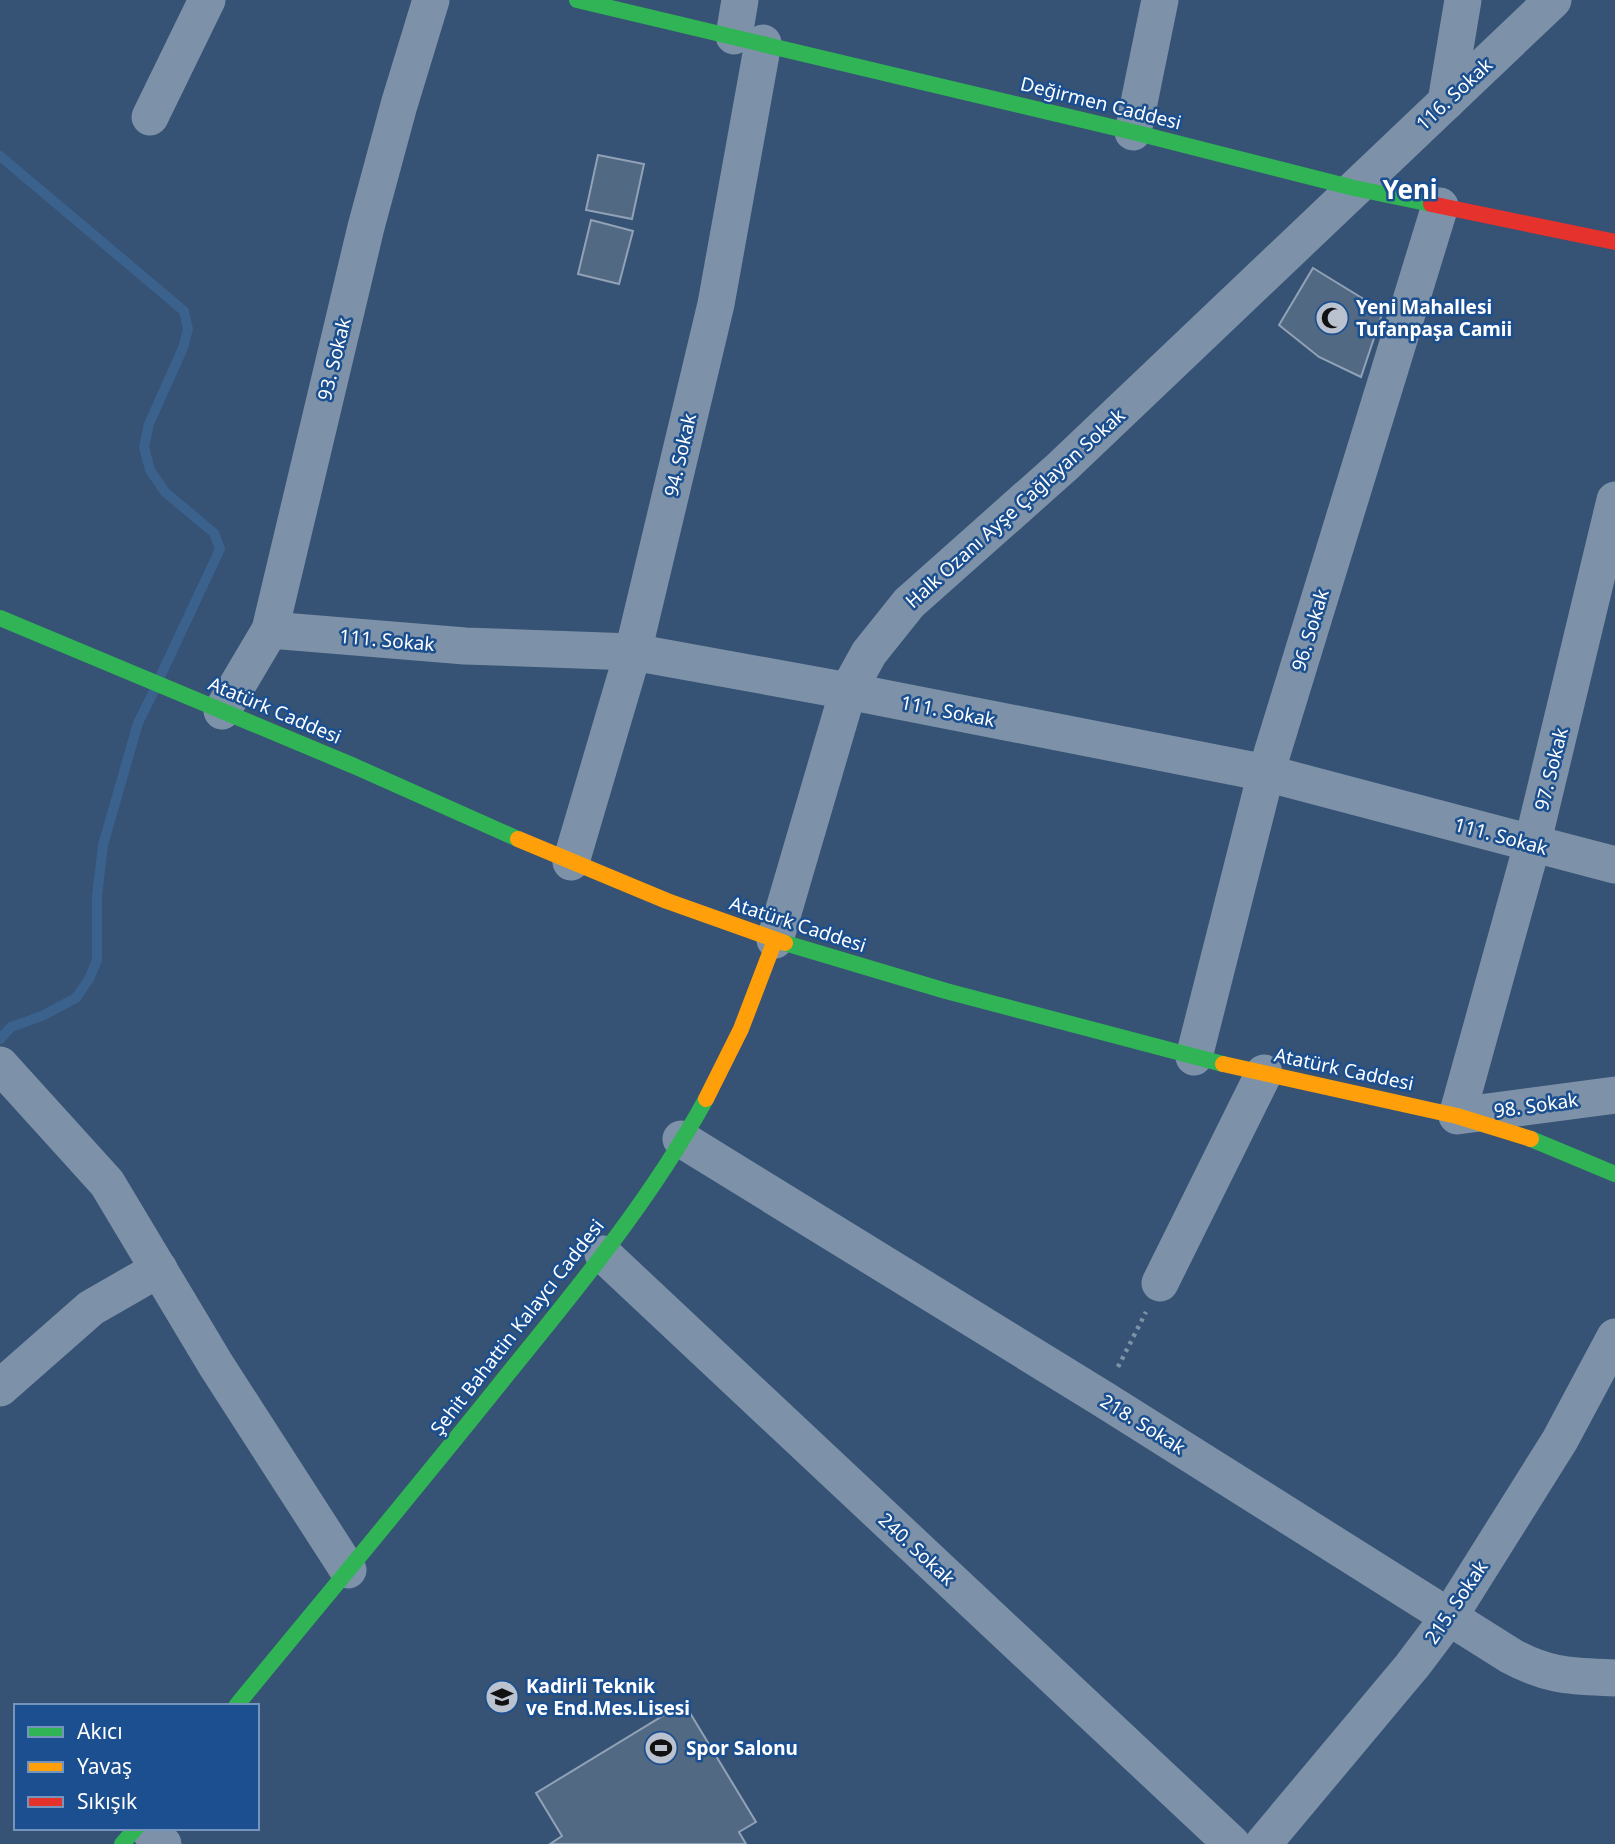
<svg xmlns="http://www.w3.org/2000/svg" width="1615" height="1844" font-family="'Noto Sans',sans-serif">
  <rect width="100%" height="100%" fill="#365274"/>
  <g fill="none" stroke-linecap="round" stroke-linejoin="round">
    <g stroke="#3b618d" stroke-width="10">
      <polyline points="0,156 184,311 188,329 183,348 149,424 144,447 150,470 165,492 214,533 220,549 161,675"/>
      <polyline points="0,1039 11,1027 42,1016 76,998 89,979 97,960 97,896 103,845 138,723 155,689"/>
    </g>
  </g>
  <g fill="#526984" stroke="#92a2b6" stroke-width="2">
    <polygon points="598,155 644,164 632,219 586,210"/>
    <polygon points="591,220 633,231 619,284 578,274"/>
    <polygon points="1313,268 1383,311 1361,377 1319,357 1279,325"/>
    <polygon points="684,1703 756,1822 739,1832 746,1844 550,1844 562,1836 536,1793"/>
  </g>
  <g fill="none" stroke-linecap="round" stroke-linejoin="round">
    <polyline stroke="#7d92a8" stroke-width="4.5" stroke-dasharray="3.5 5" stroke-linecap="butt" points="1118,1367 1146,1312"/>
    <g stroke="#7d92a8" stroke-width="37">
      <polyline points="734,36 740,0"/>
      <polyline points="1446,102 1463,0"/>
      <polyline points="150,117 207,0"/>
      <polyline points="1133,132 1160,0"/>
      <polyline points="1615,500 1532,845 1457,1116 1615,1095"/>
      <polyline points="270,630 465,646 633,652 848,691 1266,773 1615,865"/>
      <polyline points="222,711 270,630 366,227 399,105 431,0"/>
      <polyline points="571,862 633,652 716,304 763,43"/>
      <polyline points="775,940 848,691 869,653 909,603 1062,467 1553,0"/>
      <polyline points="1194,1057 1266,773 1440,206"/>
      <polyline points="0,1065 107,1183 216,1365 348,1570"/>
      <path d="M681 1139 1103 1399 1511 1656C1550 1677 1572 1676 1615 1678"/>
      <polyline points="603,1254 1232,1844"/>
      <polyline points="1160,1283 1264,1073"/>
      <polyline points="0,1388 91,1308 159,1269"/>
      <polyline points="147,1828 163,1844"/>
      <polyline points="1263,1844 1412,1666 1449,1617 1560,1440 1615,1337"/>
    </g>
    <g stroke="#30b455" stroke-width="16">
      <polyline points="577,0 1133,132 1354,188 1431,204"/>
      <polyline points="0,618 354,766 518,839"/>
      <polyline points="785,943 946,991 1223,1064"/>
      <polyline points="1531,1139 1615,1174"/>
      <path d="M236 1706C328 1594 421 1483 511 1370 581 1284 653 1196 706 1099"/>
      <polyline points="122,1844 136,1828"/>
    </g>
    <g stroke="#ff9f0a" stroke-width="16">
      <polyline points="518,839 667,901 785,943"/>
      <polyline points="1223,1064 1457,1116 1531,1139"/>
      <polyline points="706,1099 741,1029 775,940"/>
    </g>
    <polyline stroke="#e5322d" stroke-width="16" points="1431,204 1615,242"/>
  </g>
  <defs>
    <symbol id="mosque-disc" viewBox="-11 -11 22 22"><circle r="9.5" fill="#b9c2ce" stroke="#1b4f8f"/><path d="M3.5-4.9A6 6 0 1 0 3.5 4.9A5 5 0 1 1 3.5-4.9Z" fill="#111"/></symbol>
    <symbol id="school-disc" viewBox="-11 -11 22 22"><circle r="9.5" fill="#b9c2ce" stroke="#1b4f8f"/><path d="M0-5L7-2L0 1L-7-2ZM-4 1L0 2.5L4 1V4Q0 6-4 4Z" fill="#111"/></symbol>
    <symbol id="stadium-disc" viewBox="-11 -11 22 22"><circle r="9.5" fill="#b9c2ce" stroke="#1b4f8f"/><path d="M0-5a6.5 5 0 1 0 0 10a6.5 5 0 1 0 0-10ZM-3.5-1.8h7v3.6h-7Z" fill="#111"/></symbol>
  </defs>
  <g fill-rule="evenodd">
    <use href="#mosque-disc" x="1313" y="299" width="38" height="38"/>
    <use href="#school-disc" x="483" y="1678" width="38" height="38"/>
    <use href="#stadium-disc" x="642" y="1729" width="38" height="38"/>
  </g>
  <g text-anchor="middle" stroke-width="5" stroke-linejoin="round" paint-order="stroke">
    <g font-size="19" fill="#fff" stroke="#1b4f8f">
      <text transform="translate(1454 94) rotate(-43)" y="7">116. Sokak</text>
      <text transform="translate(1101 103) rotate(14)" y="7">Değirmen Caddesi</text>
      <text transform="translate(334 359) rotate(-76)" y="7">93. Sokak</text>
      <text transform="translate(680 455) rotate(-77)" y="7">94. Sokak</text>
      <text transform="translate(1015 508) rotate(-42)" y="7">Halk Ozanı Ayşe Çağlayan Sokak</text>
      <text transform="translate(1310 630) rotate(-73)" y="7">96. Sokak</text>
      <text transform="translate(387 640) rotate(5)" y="7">111. Sokak</text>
      <text transform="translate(275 710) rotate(23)" y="7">Atatürk Caddesi</text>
      <text transform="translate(948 711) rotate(11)" y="7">111. Sokak</text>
      <text transform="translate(1551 769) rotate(-76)" y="7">97. Sokak</text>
      <text transform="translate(1501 836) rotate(15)" y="7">111. Sokak</text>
      <text transform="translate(798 924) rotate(18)" y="7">Atatürk Caddesi</text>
      <text transform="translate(1344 1069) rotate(12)" y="7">Atatürk Caddesi</text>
      <text transform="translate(1536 1105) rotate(-8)" y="7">98. Sokak</text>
      <text transform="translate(517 1327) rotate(-52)" y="7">Şehit Bahattin Kalaycı Caddesi</text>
      <text transform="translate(1143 1424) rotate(32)" y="7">218. Sokak</text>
      <text transform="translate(917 1549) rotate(43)" y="7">240. Sokak</text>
      <text transform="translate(1456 1602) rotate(-56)" y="7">215. Sokak</text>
    </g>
    <g font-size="19" font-weight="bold" fill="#fff" stroke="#1b4f8f" text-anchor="start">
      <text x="1356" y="314">Yeni Mahallesi<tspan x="1356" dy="22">Tufanpaşa Camii</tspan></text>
      <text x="526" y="1693">Kadirli Teknik<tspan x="526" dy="22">ve End.Mes.Lisesi</tspan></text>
      <text x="686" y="1755">Spor Salonu</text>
    </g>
    <g font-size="26" font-weight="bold" fill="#fff" stroke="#1b4f8f">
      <text x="1410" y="199">Yeni</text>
    </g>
  </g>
  <rect x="14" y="1704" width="245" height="126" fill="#1b4f8f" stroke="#7695bc" stroke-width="2"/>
  <rect x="28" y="1727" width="35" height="10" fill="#30b455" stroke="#7695bc" stroke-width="2"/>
  <text x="77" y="1739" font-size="21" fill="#ffffff">Akıcı</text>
  <rect x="28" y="1762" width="35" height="10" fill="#ff9f0a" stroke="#7695bc" stroke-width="2"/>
  <text x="77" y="1774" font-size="21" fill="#ffffff">Yavaş</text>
  <rect x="28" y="1797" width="35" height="10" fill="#e5322d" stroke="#7695bc" stroke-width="2"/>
  <text x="77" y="1809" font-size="21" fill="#ffffff">Sıkışık</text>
</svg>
